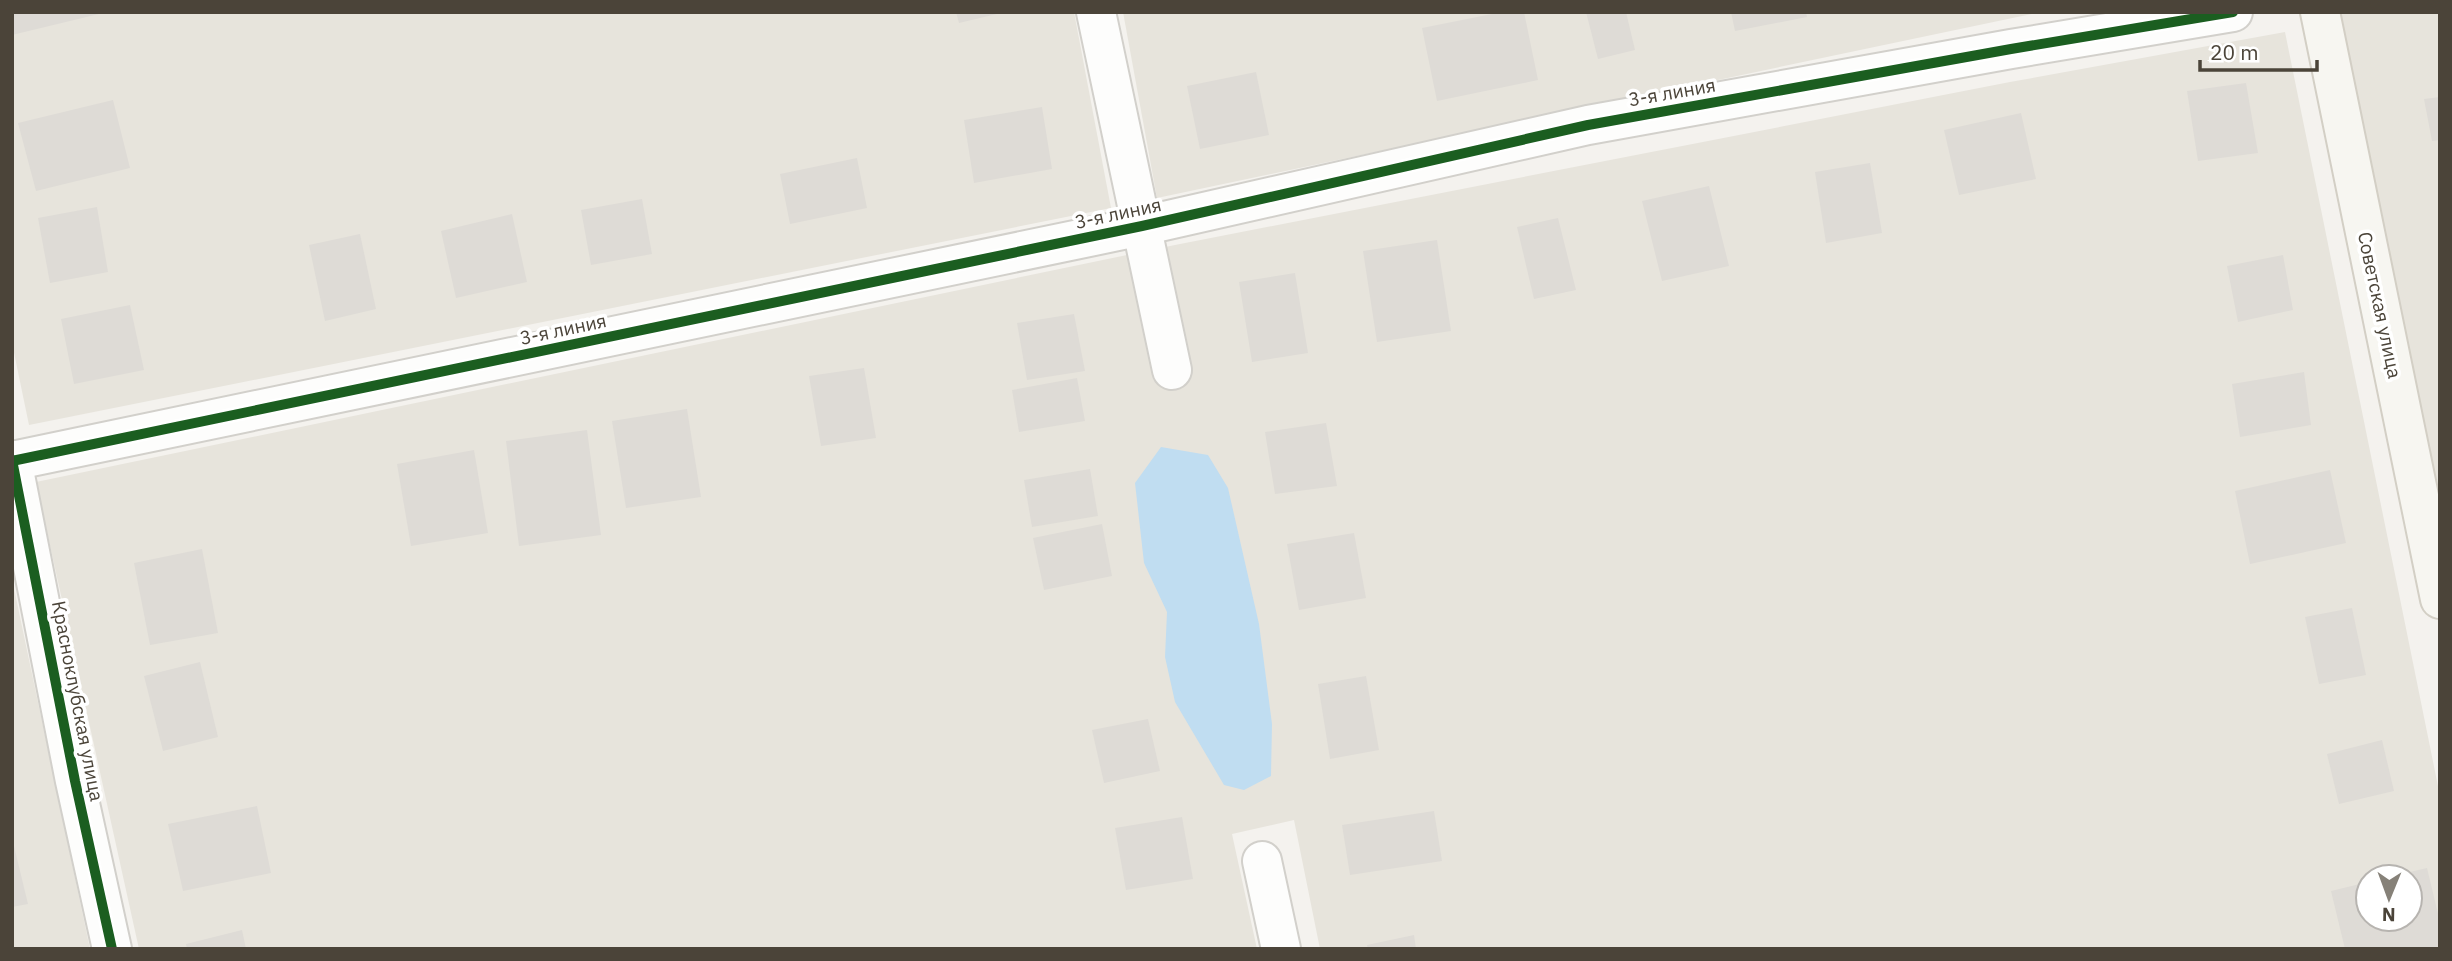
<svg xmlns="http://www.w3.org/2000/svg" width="2452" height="961" font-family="'IBM Plex Sans',sans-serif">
  <rect width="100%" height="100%" fill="#f4f2ee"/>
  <g fill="#e7e4dc" fill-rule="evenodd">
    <polygon points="12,12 1074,12 1111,208 29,425 12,343"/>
    <polygon points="1123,12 2041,12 1157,198"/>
    <polygon points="2338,12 2440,12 2440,506"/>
    <path d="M2285 32 2440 796V949H1320L1294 820 1232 834 1257 949H139L36 482 1175 245 2010 82ZM2368 877H2410V919H2368Z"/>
    <polygon points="12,579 90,949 12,949"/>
  </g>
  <polygon fill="#c0ddf1" points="1161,447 1208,455 1228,488 1259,624 1272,724 1271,776 1244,790 1224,785 1175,702 1165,657 1167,612 1144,563 1135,483"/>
  <g fill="#dedbd6">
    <polygon points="12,12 103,12 103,13 12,35"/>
    <polygon points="956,12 1001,12 1001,13 959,23"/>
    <polygon points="1502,12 1524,12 1538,80 1437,101 1422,28"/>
    <polygon points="1586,12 1626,12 1635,50 1598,59"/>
    <polygon points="1731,12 1806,12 1807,17 1735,31"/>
    <polygon points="1256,72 1269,135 1200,149 1187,86"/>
    <polygon points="2246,83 2258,153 2198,161 2187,91"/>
    <polygon points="2440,97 2440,140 2432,141 2424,99"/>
    <polygon points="113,100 130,168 36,191 18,123"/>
    <polygon points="1042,107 1052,169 974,183 964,120"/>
    <polygon points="2021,113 2036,179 1959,195 1944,130"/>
    <polygon points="857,158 867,208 790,224 780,174"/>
    <polygon points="1870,163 1882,233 1826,243 1815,172"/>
    <polygon points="1709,186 1729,266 1662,281 1642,201"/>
    <polygon points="642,199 652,254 591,265 581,210"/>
    <polygon points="97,207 108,272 50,283 38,218"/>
    <polygon points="512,214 527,282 456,298 441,231"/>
    <polygon points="1558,218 1576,290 1534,299 1517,227"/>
    <polygon points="360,234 376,309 325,321 309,245"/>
    <polygon points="1437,240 1451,331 1377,342 1363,251"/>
    <polygon points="2283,255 2293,310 2238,322 2227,266"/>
    <polygon points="1295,273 1308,353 1252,362 1239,282"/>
    <polygon points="130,305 144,370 74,384 61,319"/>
    <polygon points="1074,314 1085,371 1027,380 1017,323"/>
    <polygon points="864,368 876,438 821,446 809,376"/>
    <polygon points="2304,372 2311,425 2240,437 2232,384"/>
    <polygon points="1077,378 1085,421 1019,432 1012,390"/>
    <polygon points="687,409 701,497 626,508 612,421"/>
    <polygon points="1326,423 1337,486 1275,494 1265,432"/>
    <polygon points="587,430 601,535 519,546 506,441"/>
    <polygon points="474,450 488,533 411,546 397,464"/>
    <polygon points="1090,469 1098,516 1032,527 1024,480"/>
    <polygon points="2330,470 2346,543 2250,564 2235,491"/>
    <polygon points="1102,524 1112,576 1044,590 1033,538"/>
    <polygon points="1354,533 1366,598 1299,610 1287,544"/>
    <polygon points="202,549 218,633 150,645 134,563"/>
    <polygon points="2352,608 2366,675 2319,684 2305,617"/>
    <polygon points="200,662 218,737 163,751 144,676"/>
    <polygon points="1366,676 1379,750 1330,759 1318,684"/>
    <polygon points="1148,719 1160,771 1104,783 1092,730"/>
    <polygon points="2382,740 2394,791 2339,804 2327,754"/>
    <polygon points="257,806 271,873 183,891 168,824"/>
    <polygon points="1434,811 1442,861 1350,875 1342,825"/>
    <polygon points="1182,817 1193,879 1126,890 1115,828"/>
    <polygon points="12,846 14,846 28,904 12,907"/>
    <polygon points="2427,868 2440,922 2440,947 2345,949 2331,891 2368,882 2368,919 2410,919 2410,877 2393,876"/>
    <polygon points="242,930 246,949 187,949 186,944"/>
    <polygon points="1414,935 1416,949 1368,949 1367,945"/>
  </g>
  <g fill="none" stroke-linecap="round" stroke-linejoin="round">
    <defs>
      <g id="street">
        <polyline points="1096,12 1172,370"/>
        <polyline points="12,460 75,781 112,949"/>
        <polyline points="12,461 1142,226 1588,125 2011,49 2233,12"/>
        <polyline points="1262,861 1281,949"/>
      </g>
      <polyline id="secondary" points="2320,12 2440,599"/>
    </defs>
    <use href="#street" stroke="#d2d0cb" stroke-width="42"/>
    <use href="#secondary" stroke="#d3cfc5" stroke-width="42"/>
    <use href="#street" stroke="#fdfdfc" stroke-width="38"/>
    <use href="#secondary" stroke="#f7f6f1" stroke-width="38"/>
    <defs>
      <g id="cycleway">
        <polyline points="12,460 75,781 112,949"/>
        <polyline points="12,461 1142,226 1588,125 2011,49 2233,12"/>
      </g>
    </defs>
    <use href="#cycleway" stroke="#fff" stroke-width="15"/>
    <use href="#cycleway" stroke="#1b5e20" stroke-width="10"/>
  </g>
  <g text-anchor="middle" stroke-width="7" stroke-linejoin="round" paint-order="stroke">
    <g font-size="19" fill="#4b4439" stroke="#fff">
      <text transform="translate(1672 92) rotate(-10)" y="7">3-я линия</text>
      <text transform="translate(1118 213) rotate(-12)" y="7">3-я линия</text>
      <text transform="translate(2380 305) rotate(78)" y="7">Советская улица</text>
      <text transform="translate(563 329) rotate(-12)" y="7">3-я линия</text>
      <text transform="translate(78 701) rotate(79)" y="7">Красноклубская улица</text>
    </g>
  </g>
  <rect width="2452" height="961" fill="none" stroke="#4b4439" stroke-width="28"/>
  <g transform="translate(2389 898) rotate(181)"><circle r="33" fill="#ffffff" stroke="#b7b4b0" stroke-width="2"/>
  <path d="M0-5L12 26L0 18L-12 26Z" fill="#868178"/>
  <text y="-10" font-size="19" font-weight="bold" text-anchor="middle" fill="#4b4439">N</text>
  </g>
  <path d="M2200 60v10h117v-10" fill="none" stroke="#4b4439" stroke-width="3.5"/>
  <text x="2210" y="60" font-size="21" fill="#4b4439" stroke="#ffffff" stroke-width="5" paint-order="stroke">20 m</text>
</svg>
